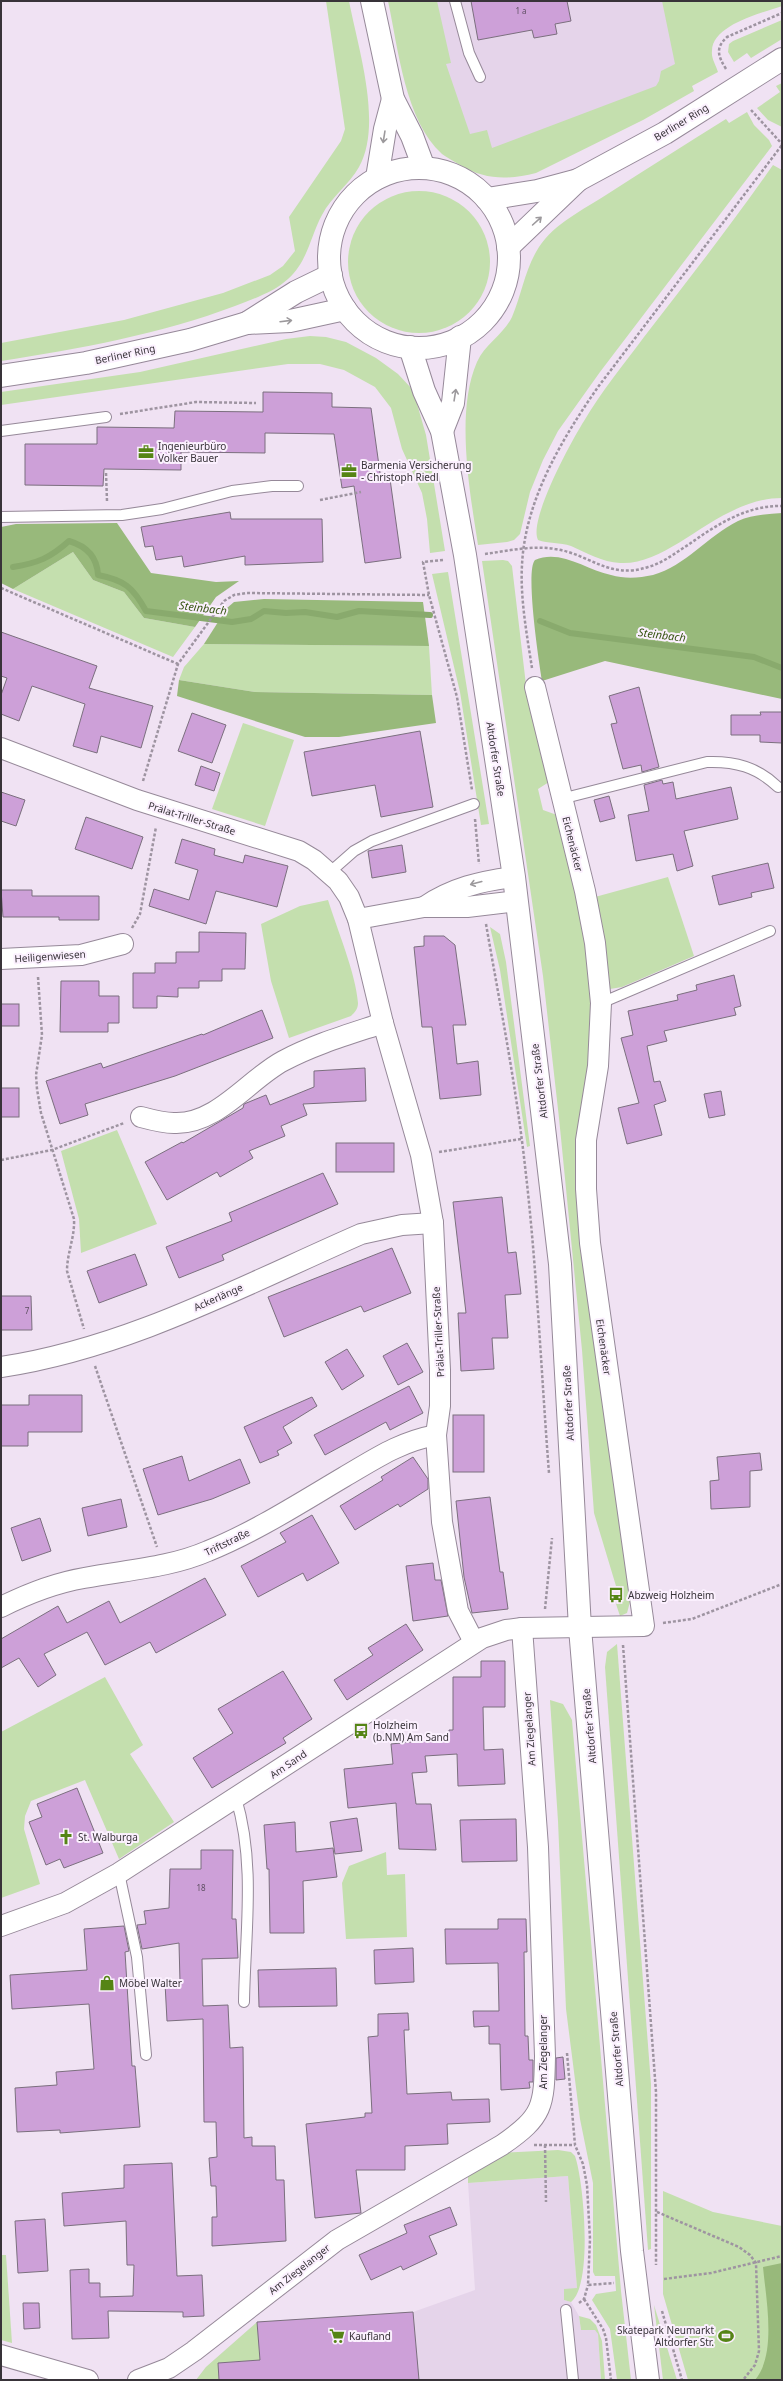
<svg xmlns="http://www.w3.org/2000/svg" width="783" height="2381" font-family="'Noto Sans',sans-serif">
  <rect width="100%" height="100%" fill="#f0e2f3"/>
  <g fill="#e5d4ea">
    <polygon points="406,1 668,1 683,78 518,163 462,145"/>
    <polygon points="568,2176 577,2288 564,2300 571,2302 579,2316 581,2330 596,2330 598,2334 601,2380 196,2380 206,2367 257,2322 413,2312 475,2290 468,2183"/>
  </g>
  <g fill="#c4dfae">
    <path d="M326 1H349C358 48 383 124 359 167 349 185 331 197 322 215 310 237 308 261 288 279 274 292 253 299 235 306 161 334 79 349 1 361V343L124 320 223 293 270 275 283 266 295 251 289 217 341 141 345 129Z"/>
    <path d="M388 1H437L451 63 446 64 470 134 487 130 492 148 656 86 659 81 661 71 675 64 662 1H782V6C762 13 712 25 712 51 711 58 716 65 718 72L692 86 694 91 643 120 536 173C508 180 485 180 460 165 454 161 447 158 442 154 405 121 398 47 388 1Z"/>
    <polygon points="782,20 782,39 751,58 747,53 734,62 728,52 729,44 733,41"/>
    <polygon points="782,83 782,127 768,120 757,108 780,92 776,86"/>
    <path d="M747 112 754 125 769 140 772 146 600 372 558 431 543 460 530 492 520 534 514 540 507 542 478 545C470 493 455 412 477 362 485 344 504 334 512 317 522 293 525 269 539 247 555 223 583 210 606 195 646 169 686 144 726 119L729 123Z"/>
    <path d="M773 165 782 170V498C718 498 672 566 620 563 602 562 587 553 571 546 560 542 548 544 538 540 528 520 572 440 584 421 601 392 624 364 644 337 688 280 732 224 773 165Z"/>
    <circle cx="419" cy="262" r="71"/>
    <polygon points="310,336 326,337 346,342 376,358 398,374 413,390 426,435 445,551 430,553 427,519 422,493 402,449 391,408 375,387 344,370 320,364 288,364 1,405 1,392 140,372 286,339"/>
    <polygon points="73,552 93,580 124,592 144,618 195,627 173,657 13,589"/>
    <polygon points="503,560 508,561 512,566 526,685 549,782 538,789 543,810 557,815 579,911 589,970 591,1007 589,1059 575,1152 631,1598 627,1613 620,1616 616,1604 622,1602 620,1586 616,1586 594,1513 582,1350 559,1118 543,976 482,561"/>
    <polygon points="448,572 489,824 481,825 460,692 432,574"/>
    <polygon points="204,644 429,646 432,695 255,692 179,680 184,667"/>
    <polygon points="243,723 294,740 265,826 212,809"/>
    <polygon points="668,877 694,956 622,987 610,989 606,985 595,897"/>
    <path d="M328 900C337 929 356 974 358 1003 358 1009 355 1012 351 1016L289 1038 271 981 261 924 300 906Z"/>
    <polygon points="490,927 500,934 506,962 530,1146 527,1147 500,970"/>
    <polygon points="117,1130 157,1224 81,1253 79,1219 61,1151"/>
    <polygon points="617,1644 651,2084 651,2249 648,2250 605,1667 607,1652"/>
    <polygon points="105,1677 143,1745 130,1754 174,1822 119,1859 85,1780 31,1801 25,1816 24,1829 40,1884 1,1898 1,1732"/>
    <polygon points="550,1700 563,1704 572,1720 621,2291 631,2380 617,2380 610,2329 592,2300 596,2294 616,2291 615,2276 595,2276 593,2272 593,2183 580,2119 566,2009 558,1821"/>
    <polygon points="386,1852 387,1875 405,1874 407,1937 346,1939 342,1883 349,1866"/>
    <path d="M558 2150 571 2152 575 2156C584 2182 593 2285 571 2302L564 2300V2289L577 2288 568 2176 468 2183V2171L498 2153Z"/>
    <polygon points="663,2191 713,2212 782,2226 782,2380 688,2380 663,2294"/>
    <polygon points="1,2255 6,2255 12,2343 1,2340"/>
    <polygon points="654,2305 677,2380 663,2380"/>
    <polygon points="579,2316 590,2319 596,2325 602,2341 605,2380 601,2380 598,2334 595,2330 581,2330"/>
    <polygon points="257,2322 260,2360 218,2363 219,2380 196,2380 206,2367"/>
  </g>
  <g fill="#98b97b">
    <path d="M782 513V699L605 661 542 681C539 663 525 570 535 560 561 549 586 570 611 575 625 579 639 578 653 575 685 566 708 536 738 521 751 515 767 514 782 513Z"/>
    <polygon points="117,523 151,573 216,582 239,581 216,597 195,627 144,618 124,592 93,580 73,552 13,589 1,583 1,527 16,524"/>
    <polygon points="264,599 423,602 429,646 204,644 227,608 234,602"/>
    <polygon points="179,680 255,692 432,695 436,723 339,737 305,737 177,696"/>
    <path d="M782 2263V2380H755C777 2354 766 2299 763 2267Z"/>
  </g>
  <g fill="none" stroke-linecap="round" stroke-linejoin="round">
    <g stroke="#89aa6d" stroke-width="6">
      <path d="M13 567C38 563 50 558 69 541 86 546 97 556 98 575 124 580 133 587 146 611L232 622 251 619 264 611 286 613 305 612 337 617 359 611 430 615"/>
      <polyline points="540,621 570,633 754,657 782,668"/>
    </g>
  </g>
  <g fill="#cda0d8" stroke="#7b6f7e">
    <polygon points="471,1 567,1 571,21 555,24 557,34 534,38 532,30 478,40"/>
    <polygon points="263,392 332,393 332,407 371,408 381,480 390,479 401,558 365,563 354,486 342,488 334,434 265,433 265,453 181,452 181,470 104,469 103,486 25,485 25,444 97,444 97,427 174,428 175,411 263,412"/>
    <polygon points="230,512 231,519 322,519 323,562 245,565 245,556 184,567 182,556 156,560 153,546 145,547 141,527"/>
    <polygon points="1,632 97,666 89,688 153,706 141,748 101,736 97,753 73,746 85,704 32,686 19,721 1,714 1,695 7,678 1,676"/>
    <polygon points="639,687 659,767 642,772 641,765 623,769 611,724 617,723 609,696"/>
    <polygon points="760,712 782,712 782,743 760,742 760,735 731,735 731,715 761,715"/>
    <polygon points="192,713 226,725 212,763 178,751"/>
    <polygon points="420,731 433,807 381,817 375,785 312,796 304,752"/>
    <polygon points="201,766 220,773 214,791 195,785"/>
    <polygon points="662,780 663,784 673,782 676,799 731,787 738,819 684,831 693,866 677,871 673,854 636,861 628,815 649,811 644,785"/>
    <polygon points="1,792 25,800 16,826 1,821"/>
    <polygon points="609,796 615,818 600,822 594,800"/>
    <polygon points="86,817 143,837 132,869 75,849"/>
    <polygon points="182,839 215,849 214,855 243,863 245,855 288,866 277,907 216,891 206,924 149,906 154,889 189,900 198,870 175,863"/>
    <polygon points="402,845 406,872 372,878 368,851"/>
    <polygon points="768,863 774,888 751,893 752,897 719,905 712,876"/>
    <polygon points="1,890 32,890 32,896 99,896 99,920 59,920 59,917 3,917"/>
    <polygon points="199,932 246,933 245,969 222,969 222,981 199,981 199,988 178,988 178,997 157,996 157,1008 133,1008 133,973 155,973 155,963 176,963 176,952 199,952"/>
    <polygon points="424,936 444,936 455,945 466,1025 453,1025 457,1064 478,1061 481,1095 440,1099 432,1027 422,1027 414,947 424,946"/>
    <polygon points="734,975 741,1006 734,1008 736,1015 664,1031 667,1041 647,1046 654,1082 660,1081 666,1101 654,1105 662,1135 627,1144 618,1108 639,1103 621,1038 633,1035 628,1011 678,1000 677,995 697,990 696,985"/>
    <polygon points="61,981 99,981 99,996 119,996 119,1023 108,1023 108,1032 60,1032"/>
    <rect x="1" y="1004" width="18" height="22"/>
    <polygon points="262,1010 273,1038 175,1076 85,1104 88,1115 60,1124 46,1081 101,1063 103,1068 202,1034 203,1035"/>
    <polygon points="365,1068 366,1101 303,1104 307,1115 281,1126 285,1136 249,1151 253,1158 220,1177 217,1172 167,1200 145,1162 182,1142 183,1143 243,1108 244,1104 266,1095 270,1105 314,1087 314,1071"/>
    <rect x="1" y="1088" width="18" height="29"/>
    <polygon points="721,1091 725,1115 709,1118 704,1094"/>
    <rect x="336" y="1143" width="58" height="29"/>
    <polygon points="323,1173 338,1204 222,1255 224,1260 179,1278 166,1247 232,1221 229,1213"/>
    <polygon points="502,1197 508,1253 516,1252 521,1294 505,1295 508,1338 492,1338 494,1369 461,1371 458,1313 466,1313 453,1202"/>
    <polygon points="392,1248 411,1293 364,1312 361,1306 284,1337 268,1297"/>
    <polygon points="135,1254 147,1285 99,1303 87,1271"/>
    <polygon points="1,1296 31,1296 32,1330 1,1330"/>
    <polygon points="407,1343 423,1372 398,1385 383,1356"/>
    <polygon points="347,1349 364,1376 342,1390 325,1362"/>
    <polygon points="409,1386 423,1413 390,1430 386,1422 325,1455 314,1435"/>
    <polygon points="29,1395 82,1395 82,1432 28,1432 28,1446 1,1446 1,1405 29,1405"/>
    <polygon points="312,1397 317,1406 283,1427 292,1443 277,1451 279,1455 260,1463 244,1427"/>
    <rect x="453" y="1415" width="31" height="57"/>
    <polygon points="760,1453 762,1470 750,1471 750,1507 711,1509 710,1481 719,1480 717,1457"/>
    <polygon points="182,1456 189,1481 240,1459 250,1483 212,1499 158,1515 143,1469"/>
    <polygon points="413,1457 428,1479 428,1489 400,1507 398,1504 355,1530 340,1506 383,1480 381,1477"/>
    <polygon points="490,1497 500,1572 503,1572 508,1609 472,1613 464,1577 456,1501"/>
    <polygon points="121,1499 127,1527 88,1536 82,1508"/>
    <polygon points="312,1515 339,1563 307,1581 303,1573 258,1597 241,1566 286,1542 280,1533"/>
    <polygon points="40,1518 51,1551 22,1561 11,1528"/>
    <polygon points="433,1563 435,1580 441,1580 448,1616 413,1621 406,1566"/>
    <polygon points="205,1578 226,1615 156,1653 150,1642 105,1665 87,1632 44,1654 56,1675 38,1687 19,1658 1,1668 1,1639 58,1606 67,1623 109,1601 120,1623"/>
    <polygon points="406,1624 423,1650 347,1700 334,1680 373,1655 368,1648"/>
    <polygon points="481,1661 505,1661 505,1707 483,1707 484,1750 503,1749 505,1784 458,1786 457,1754 425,1756 427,1772 412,1773 416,1804 431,1804 436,1850 399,1849 396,1803 348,1808 344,1769 393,1764 391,1744 449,1738 449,1730 453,1730 453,1677 481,1677"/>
    <polygon points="283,1671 312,1719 283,1738 286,1743 212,1788 193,1758 233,1733 218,1709"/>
    <polygon points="77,1788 103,1853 64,1868 60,1859 46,1865 29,1822 42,1817 37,1804"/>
    <polygon points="357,1818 362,1851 335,1854 330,1822"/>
    <polygon points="516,1819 517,1861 462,1862 460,1820"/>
    <polygon points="295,1822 296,1852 333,1848 337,1877 303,1881 304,1933 270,1933 269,1869 267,1869 264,1825"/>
    <polygon points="201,1850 233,1850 232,1919 236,1919 238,1958 202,1959 203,2006 228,2005 230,2048 243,2047 244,2138 252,2137 252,2146 275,2146 276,2180 284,2180 286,2241 212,2246 212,2217 217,2217 216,2186 211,2186 209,2158 217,2157 216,2122 204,2122 203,2019 167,2021 165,1983 180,1982 179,1943 142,1949 137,1925 146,1924 144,1911 169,1908 170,1869 201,1869"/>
    <polygon points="498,1919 526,1919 527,1952 524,1952 525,2036 528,2036 529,2060 533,2060 533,2082 529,2082 530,2088 501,2090 500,2044 489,2044 489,2026 474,2027 473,2011 499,2011 498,1963 446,1964 445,1929 498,1929"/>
    <polygon points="124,1926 129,1951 125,1952 132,2066 135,2066 140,2127 60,2133 60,2130 17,2132 15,2088 57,2085 56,2072 94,2069 89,2004 12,2009 10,1975 87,1970 84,1929"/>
    <polygon points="413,1948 414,1982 375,1984 374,1950"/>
    <polygon points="336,1968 337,2006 259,2007 258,1970"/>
    <polygon points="408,2013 409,2030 404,2030 407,2094 451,2092 452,2100 489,2099 490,2122 447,2124 448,2144 405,2146 405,2170 356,2170 361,2213 315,2218 306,2124 365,2117 365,2113 372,2113 368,2037 378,2036 378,2014"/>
    <polygon points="563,2057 565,2079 556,2080 556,2058"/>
    <polygon points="172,2163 177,2276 202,2275 204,2316 183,2317 183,2312 108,2311 109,2338 72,2339 70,2270 89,2269 89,2283 100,2283 100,2297 133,2296 134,2265 127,2265 126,2221 64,2226 62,2193 124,2188 124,2165"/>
    <polygon points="450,2207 457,2225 429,2236 437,2254 403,2270 401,2266 371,2280 359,2255 407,2233 404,2225"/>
    <polygon points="45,2219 48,2271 18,2273 15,2221"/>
    <polygon points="23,2303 39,2303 40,2328 24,2329"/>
    <polygon points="413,2312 419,2380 219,2380 218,2363 260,2360 257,2322"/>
  </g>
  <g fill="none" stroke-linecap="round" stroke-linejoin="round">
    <defs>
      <g id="service">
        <polyline points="455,1 469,53 480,77"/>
        <polyline points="1,431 106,417"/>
        <polyline points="1,517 122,515 162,509 232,491 272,486 298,486"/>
        <path d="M561 799 707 762C735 761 757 767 778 787"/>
        <polyline points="329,873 354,851 372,841 474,804"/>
        <polyline points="601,1003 770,931"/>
        <path d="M236 1798C256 1864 245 1934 244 2002"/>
        <polyline points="119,1873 137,1957 146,2055"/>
        <polyline points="566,2310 573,2380"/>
      </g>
      <g id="minor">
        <polyline points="1,748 137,800 299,851 314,860 338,881 349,897 358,919 383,1023 421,1155 433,1223 440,1370 440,1406 436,1435 442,1522 458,1611 474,1642"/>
        <path d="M424 907C452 888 481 881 514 877"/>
        <polyline points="358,919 424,907 467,907 517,901"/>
        <polyline points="1,959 81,955 123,944"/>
        <path d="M141 1117C152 1120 163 1123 174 1123 217 1125 249 1079 283 1061 315 1044 350 1034 383 1023"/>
        <path d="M1 1367C128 1348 244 1285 361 1234L402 1225 433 1223"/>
        <path d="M1 1607C27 1594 55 1583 84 1578 125 1570 169 1568 208 1551 255 1532 300 1503 344 1477 375 1459 399 1442 436 1435"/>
        <polyline points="1,1926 65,1903 119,1873 482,1638 506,1630 522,1628 644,1626 590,1243 586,1189 586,1140 598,1066 601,1003 595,943 585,891 535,687"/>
        <polyline points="1,2355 88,2380"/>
        <path d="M138 2380 169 2368 194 2351 337 2240 502 2145C544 2116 544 2106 545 2056L538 1847 522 1628"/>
      </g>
      <g id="secondary">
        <polyline points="372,1 393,99 412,136 424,168"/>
        <polyline points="377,178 385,129 393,99"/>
        <polyline points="410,347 424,391 442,431 465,555 514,877 542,1111 560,1264 580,1628 632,2251 648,2380"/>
        <polyline points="442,431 453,403 460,337"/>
      </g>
      <g id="primary">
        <circle cx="419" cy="258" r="90"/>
        <polyline points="487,199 537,191 578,180 665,133 782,59"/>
        <polyline points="508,247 578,180"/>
        <polyline points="247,323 296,292 331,275"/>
        <polyline points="1,376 86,363 190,340 247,323 290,321 345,309"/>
      </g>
    </defs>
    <use href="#service" stroke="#968999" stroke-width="12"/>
    <use href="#minor" stroke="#968999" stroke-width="22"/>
    <use href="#secondary" stroke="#968999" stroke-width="24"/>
    <use href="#primary" stroke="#968999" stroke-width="24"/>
    <g stroke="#9e94a1" stroke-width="2.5" stroke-dasharray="3 2" stroke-linecap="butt">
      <path d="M726 69C718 56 715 48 727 37L782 13"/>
      <polyline points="751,110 782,144"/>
      <polyline points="120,414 196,402 256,403"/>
      <polyline points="106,473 107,501"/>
      <polyline points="320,500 361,492"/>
      <path d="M485 554C508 551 532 545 555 549 590 554 609 580 648 567 663 563 675 553 688 545 716 525 747 505 782 506"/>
      <polyline points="443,560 423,562 429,595 457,697 472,790"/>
      <polyline points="1,588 178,664"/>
      <path d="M532 668C527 636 520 597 522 565 525 500 562 439 598 387L782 145"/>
      <polyline points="143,781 178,664 224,601 234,595 246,593 429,595"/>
      <polyline points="475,819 479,864"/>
      <path d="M486 924C500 1005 516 1085 525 1166 537 1268 541 1371 549 1473"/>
      <polyline points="132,928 140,914 156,827"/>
      <path d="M38 977 42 1035 36 1075 37 1089 41 1113 74 1219C75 1237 67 1253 67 1271L84 1329"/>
      <polyline points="439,1152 521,1139"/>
      <polyline points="1,1160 52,1150 124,1123"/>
      <polyline points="95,1366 157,1547"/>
      <polyline points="545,1609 552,1538"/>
      <polyline points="663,1623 692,1619 782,1584"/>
      <polyline points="623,1645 656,2092 656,2265"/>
      <polyline points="567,2053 575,2145 583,2164 587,2185 590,2239 588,2285 614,2283"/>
      <polyline points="534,2145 575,2145"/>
      <polyline points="545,2145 546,2202"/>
      <polyline points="657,2212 739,2247 750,2255 756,2263 759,2351 755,2365 743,2380"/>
      <polyline points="664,2279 711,2273 782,2256"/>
      <polyline points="584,2299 603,2329 606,2338 611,2380"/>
      <polyline points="579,2303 584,2299 588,2285"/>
      <polyline points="662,2311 682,2380"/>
    </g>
    <use href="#service" stroke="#fff" stroke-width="10"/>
    <use href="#minor" stroke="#fff" stroke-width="20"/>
    <use href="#secondary" stroke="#fff" stroke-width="22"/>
    <use href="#primary" stroke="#fff" stroke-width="22"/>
  </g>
  <defs><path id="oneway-shaft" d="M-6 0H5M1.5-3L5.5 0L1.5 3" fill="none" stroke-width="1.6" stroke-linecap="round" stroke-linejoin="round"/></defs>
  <g stroke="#9c999c">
    <use href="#oneway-shaft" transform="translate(384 137) rotate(99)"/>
    <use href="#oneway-shaft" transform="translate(537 221) rotate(-42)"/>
    <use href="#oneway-shaft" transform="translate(286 321) rotate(-7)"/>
    <use href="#oneway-shaft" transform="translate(455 395) rotate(-81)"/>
    <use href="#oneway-shaft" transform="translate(476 883) rotate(165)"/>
  </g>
  <defs>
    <symbol id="office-bare" viewBox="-9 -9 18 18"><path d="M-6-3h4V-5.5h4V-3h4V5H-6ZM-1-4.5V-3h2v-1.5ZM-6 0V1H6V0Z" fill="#558415" stroke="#fbf0fe" stroke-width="2.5" paint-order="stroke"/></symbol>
    <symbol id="bus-bare" viewBox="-9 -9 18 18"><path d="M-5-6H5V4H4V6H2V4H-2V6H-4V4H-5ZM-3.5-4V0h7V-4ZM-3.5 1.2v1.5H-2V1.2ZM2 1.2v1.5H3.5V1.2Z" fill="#558415" stroke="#fbf0fe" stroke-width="2.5" paint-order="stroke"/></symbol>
    <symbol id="church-bare" viewBox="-9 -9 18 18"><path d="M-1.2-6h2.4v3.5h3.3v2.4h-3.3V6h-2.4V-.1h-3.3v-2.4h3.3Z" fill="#558415" stroke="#fbf0fe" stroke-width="2.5" paint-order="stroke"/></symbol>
    <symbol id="shop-bare" viewBox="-9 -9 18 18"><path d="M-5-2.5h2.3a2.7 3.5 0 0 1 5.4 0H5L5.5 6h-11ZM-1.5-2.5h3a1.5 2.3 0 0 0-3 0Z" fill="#558415" stroke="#fbf0fe" stroke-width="2.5" paint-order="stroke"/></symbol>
    <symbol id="supermarket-bare" viewBox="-9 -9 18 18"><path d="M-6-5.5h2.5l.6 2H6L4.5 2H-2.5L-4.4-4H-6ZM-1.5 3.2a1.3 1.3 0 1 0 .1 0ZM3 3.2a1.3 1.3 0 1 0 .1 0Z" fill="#558415" stroke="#fbf0fe" stroke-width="2.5" paint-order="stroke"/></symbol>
    <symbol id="stadium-bare" viewBox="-9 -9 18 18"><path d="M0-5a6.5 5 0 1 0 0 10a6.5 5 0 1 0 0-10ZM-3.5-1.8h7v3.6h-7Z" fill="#558415" stroke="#fbf0fe" stroke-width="2.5" paint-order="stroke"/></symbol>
  </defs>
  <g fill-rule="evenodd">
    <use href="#office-bare" x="135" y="441" width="22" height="22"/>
    <use href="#office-bare" x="338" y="460" width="22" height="22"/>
    <use href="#bus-bare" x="605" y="1584" width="22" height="22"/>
    <use href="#bus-bare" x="350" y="1720" width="22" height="22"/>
    <use href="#church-bare" x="55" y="1826" width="22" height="22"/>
    <use href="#shop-bare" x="96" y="1972" width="22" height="22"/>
    <use href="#supermarket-bare" x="326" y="2325" width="22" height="22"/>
    <use href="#stadium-bare" x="715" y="2325" width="22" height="22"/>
  </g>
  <g text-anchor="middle" stroke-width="4" stroke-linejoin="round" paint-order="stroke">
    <g font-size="8" fill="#5d4e61">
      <text x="521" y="14">1 a</text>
      <text x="27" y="1314">7</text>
      <text x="201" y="1891">18</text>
    </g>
    <g font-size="10" fill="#383339" stroke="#fbf0fe">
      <text transform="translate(681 122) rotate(-31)" y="4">Berliner Ring</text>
      <text transform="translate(125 354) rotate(-12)" y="4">Berliner Ring</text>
      <text transform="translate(496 759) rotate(81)" y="4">Altdorfer Straße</text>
      <text transform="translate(192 818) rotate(17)" y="4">Prälat-Triller-Straße</text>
      <text transform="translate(573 844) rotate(76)" y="4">Eichenäcker</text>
      <text transform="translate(50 956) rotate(-4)" y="4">Heiligenwiesen</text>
      <text transform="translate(539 1081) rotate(-97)" y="4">Altdorfer Straße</text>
      <text transform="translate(218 1297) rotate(-24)" y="4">Ackerlänge</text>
      <text transform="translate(438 1332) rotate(-93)" y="4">Prälat-Triller-Straße</text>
      <text transform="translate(604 1347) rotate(82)" y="4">Eichenäcker</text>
      <text transform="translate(568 1403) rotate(-93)" y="4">Altdorfer Straße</text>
      <text transform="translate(227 1542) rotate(-26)" y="4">Triftstraße</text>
      <text transform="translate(589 1726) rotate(-95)" y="4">Altdorfer Straße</text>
      <text transform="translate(529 1729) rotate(-94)" y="4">Am Ziegelanger</text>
      <text transform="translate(288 1764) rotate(-34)" y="4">Am Sand</text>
      <text transform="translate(616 2049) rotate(-95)" y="4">Altdorfer Straße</text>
      <text transform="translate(543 2052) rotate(-90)" y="4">Am Ziegelanger</text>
      <text transform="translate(299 2269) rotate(-38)" y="4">Am Ziegelanger</text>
    </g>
    <g font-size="10" fill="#383339" stroke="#fbf0fe" text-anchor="start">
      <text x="158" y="450">Ingenieurbüro<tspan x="158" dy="12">Volker Bauer</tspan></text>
      <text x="361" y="469">Barmenia Versicherung<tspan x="361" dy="12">- Christoph Riedl</tspan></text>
      <text x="628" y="1599">Abzweig Holzheim</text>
      <text x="373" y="1729">Holzheim<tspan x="373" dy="12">(b.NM) Am Sand</tspan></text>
      <text x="78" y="1841">St. Walburga</text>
      <text x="119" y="1987">Möbel Walter</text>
      <text x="714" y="2334" text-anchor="end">Skatepark Neumarkt<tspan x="714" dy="12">Altdorfer Str.</tspan></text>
      <text x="349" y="2340">Kaufland</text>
    </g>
    <g font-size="11" font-style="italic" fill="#375513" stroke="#fbf0fe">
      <text transform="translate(203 608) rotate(7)" y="4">Steinbach</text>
      <text transform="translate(662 635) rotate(7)" y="4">Steinbach</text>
    </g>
  </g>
  <rect width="783" height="2381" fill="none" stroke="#383339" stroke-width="4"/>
</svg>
